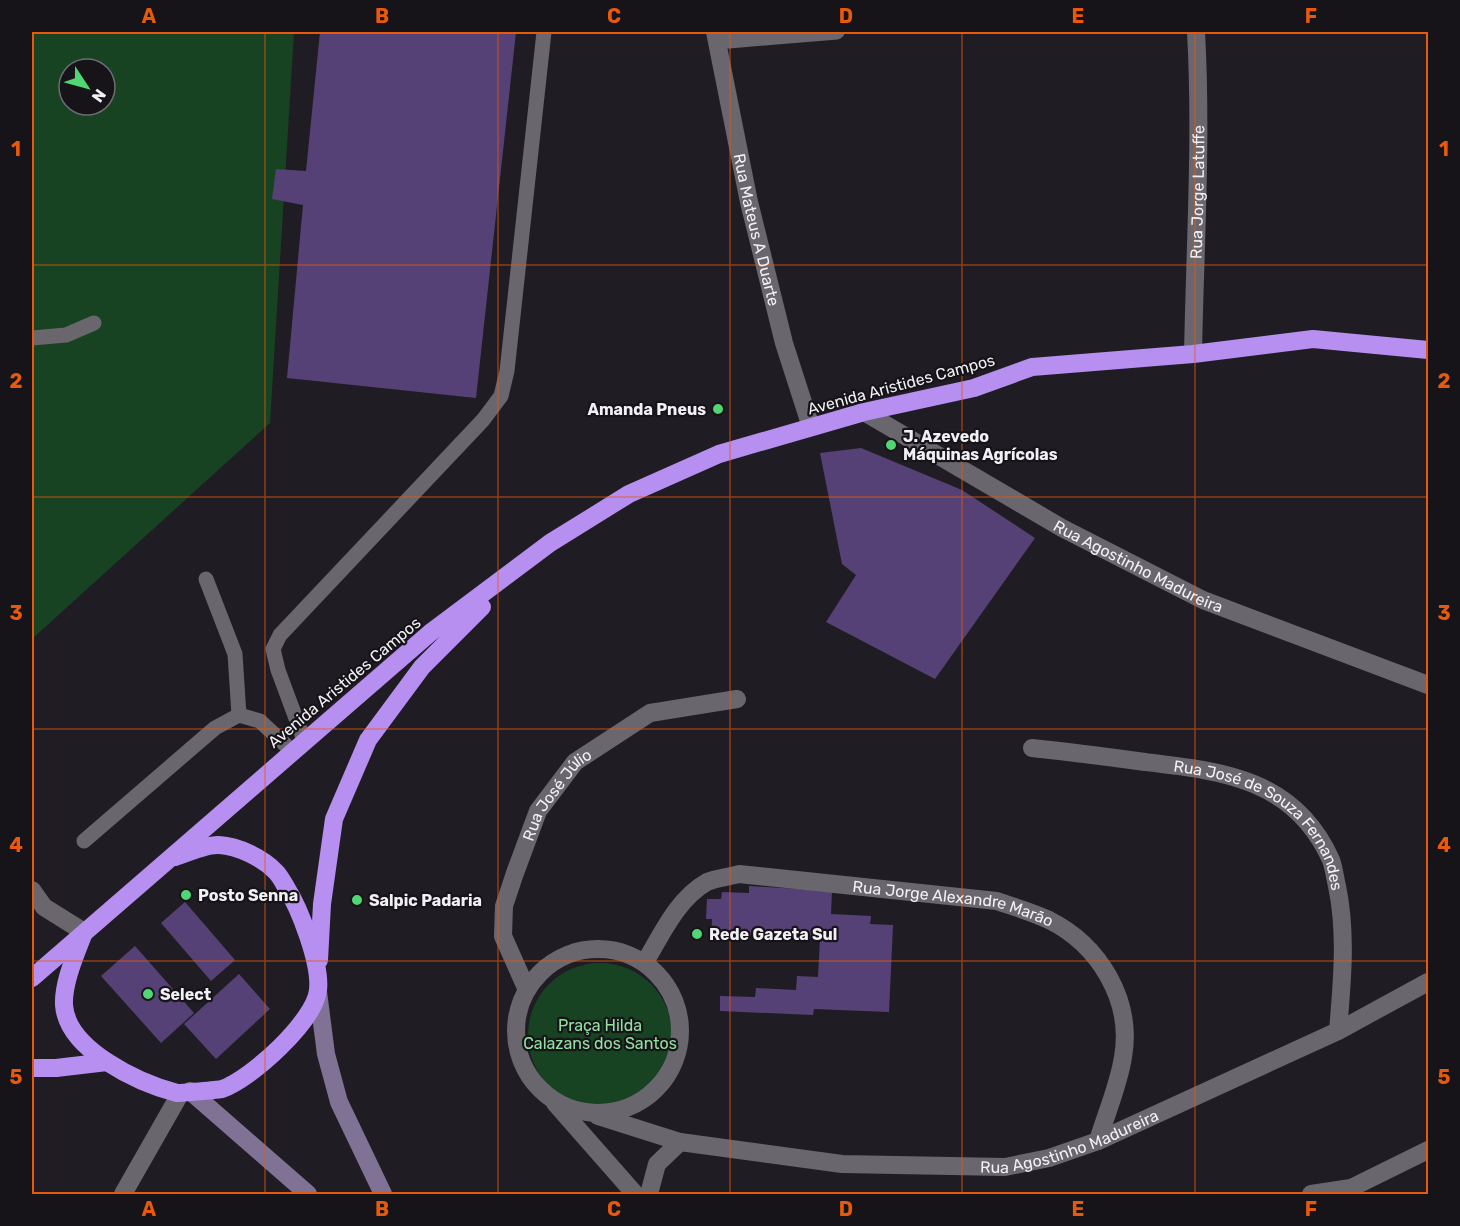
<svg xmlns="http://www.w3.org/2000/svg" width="1460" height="1226" font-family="Rubik,sans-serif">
  <rect width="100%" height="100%" fill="#1f1d23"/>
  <g fill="#174322" fill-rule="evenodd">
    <path d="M32 32H294L270 423 32 639ZM69 69H105V105H69Z"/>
    <circle cx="600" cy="1035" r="72"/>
  </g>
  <g fill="#564176">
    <polygon points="320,32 516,32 476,398 287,378 303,205 272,199 276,169 306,171"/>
    <polygon points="861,448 962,490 1035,538 935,679 826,622 856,575 842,564 820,453"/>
    <polygon points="749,886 832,891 831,914 871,916 870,924 893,925 889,1012 814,1009 813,1015 720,1011 720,996 755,997 756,988 796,990 797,976 818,977 820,939 723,934 722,941 711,940 712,919 706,919 707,899 721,899 722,892 749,893"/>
    <polygon points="185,902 235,960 211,981 161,923"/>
    <polygon points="135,946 194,1013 161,1043 101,976"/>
    <polygon points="239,974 270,1009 216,1059 184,1024"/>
  </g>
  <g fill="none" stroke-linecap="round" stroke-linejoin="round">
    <g stroke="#69666d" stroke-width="15">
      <polyline points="717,42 837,32"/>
      <polyline points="32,338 66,335 94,323"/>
      <polyline points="206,579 235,654 239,715"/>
      <polyline points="304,740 278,670 273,649 280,635 483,420 501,396 507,371 544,32"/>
      <polyline points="84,841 215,728 239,715 260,721 292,751"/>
    </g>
    <g stroke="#69666d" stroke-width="18">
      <path id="s1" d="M715 32 749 202 784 343 811 427"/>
      <path id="s2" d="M1193 354C1195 246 1202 139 1196 32"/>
      <path id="s3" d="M864 412 1062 528 1203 600 1428 685"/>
      <path id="s4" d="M1032 748C1070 752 1108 757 1145 762 1223 771 1295 779 1331 860 1334 868 1335 878 1337 886 1347 934 1342 982 1338 1031"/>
      <polyline points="32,890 44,907 84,932"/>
      <circle cx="598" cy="1031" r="82"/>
      <path id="s5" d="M645 962C662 934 677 899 707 882 716 878 729 877 739 874L997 901C1014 907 1032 912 1049 920 1099 945 1133 1000 1123 1057 1119 1084 1106 1114 1098 1141"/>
      <path id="s6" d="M527 990 503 936 504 906 515 873 538 811 575 762 650 713 737 699"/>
      <polyline points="555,1103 635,1194"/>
      <polyline points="598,1116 680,1142"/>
      <polyline points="123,1194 180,1094"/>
      <path id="s7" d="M649 1194 657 1164 680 1142 842 1164 1005 1167 1049 1158 1098 1141 1338 1031 1428 982"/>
      <polyline points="1311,1194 1351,1188 1428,1150"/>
    </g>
    <g stroke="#807295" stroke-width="18">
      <polyline points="318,992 326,1054 339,1102 383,1194"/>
      <polyline points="190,1091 308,1194"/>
    </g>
    <g stroke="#b68ff1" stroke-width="18">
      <path d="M83 935C75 956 63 983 64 1005 67 1050 139 1083 177 1093 180 1093 218 1090 222 1089 251 1079 315 1021 318 990 321 964 300 909 286 887 283 882 280 876 276 872 263 858 238 846 219 845 208 844 186 853 175 857"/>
      <polyline points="319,960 322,904 334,819 368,740 422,667 482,607"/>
      <polyline points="32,978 430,633 550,543 629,494 719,454 864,412 974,388 1032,367 1193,354 1313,339 1428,350"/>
      <polyline points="32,1068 56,1068 107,1062"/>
    </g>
  </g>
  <path fill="none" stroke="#e8590c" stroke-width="1.5" stroke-opacity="0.55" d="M265 32V1194M498 32V1194M730 32V1194M962 32V1194M1195 32V1194M32 265H1428M32 497H1428M32 729H1428M32 961H1428"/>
  <g fill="#50d674" stroke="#161419" stroke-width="2">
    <circle cx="718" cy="409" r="6"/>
    <circle cx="891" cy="445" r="6"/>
    <circle cx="186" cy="895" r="6"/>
    <circle cx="357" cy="900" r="6"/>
    <circle cx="697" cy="934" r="6"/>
    <circle cx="148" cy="994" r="6"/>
  </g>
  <g text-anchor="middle" stroke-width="4.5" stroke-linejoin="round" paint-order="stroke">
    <g font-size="16" fill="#f2f0f4" stroke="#161419">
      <text dy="6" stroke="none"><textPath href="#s2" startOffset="162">Rua Jorge Latuffe</textPath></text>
      <text dy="6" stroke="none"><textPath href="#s1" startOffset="202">Rua Mateus A Duarte</textPath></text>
      <text transform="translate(901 384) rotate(-15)" y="6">Avenida Aristides Campos</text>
      <text dy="6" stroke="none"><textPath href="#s3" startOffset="315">Rua Agostinho Madureira</textPath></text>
      <text transform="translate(344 682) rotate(-40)" y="6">Avenida Aristides Campos</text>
      <text dy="6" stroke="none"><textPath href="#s6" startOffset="214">Rua José Júlio</textPath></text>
      <text dy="6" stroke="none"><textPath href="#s4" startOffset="255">Rua José de Souza Fernandes</textPath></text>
      <text dy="6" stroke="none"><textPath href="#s5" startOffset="352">Rua Jorge Alexandre Marão</textPath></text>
      <text dy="6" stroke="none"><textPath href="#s7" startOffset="458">Rua Agostinho Madureira</textPath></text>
    </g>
    <g font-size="16" font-weight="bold" fill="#f2f0f4" stroke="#161419" text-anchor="start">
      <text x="706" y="415" text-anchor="end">Amanda Pneus</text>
      <text x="903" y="442">J. Azevedo<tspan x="903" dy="18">Máquinas Agrícolas</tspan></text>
      <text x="198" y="901">Posto Senna</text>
      <text x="369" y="906">Salpic Padaria</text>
      <text x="709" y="940">Rede Gazeta Sul</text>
      <text x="160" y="1000">Select</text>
    </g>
    <g font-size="16" fill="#91e0a0" stroke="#161419">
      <text x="600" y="1031">Praça Hilda<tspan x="600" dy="18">Calazans dos Santos</tspan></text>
    </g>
  </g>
  <rect width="1460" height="1226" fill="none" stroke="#161419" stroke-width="66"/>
  <g transform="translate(87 87) rotate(126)"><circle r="28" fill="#161419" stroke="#6e6c71" stroke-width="1.5"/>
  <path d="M0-4.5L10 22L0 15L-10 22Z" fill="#50d674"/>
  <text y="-9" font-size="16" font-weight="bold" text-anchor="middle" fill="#f2f0f4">N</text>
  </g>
  <rect x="33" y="33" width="1394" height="1160" fill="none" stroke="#e8590c" stroke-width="2"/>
  <g font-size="20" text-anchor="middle" font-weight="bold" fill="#e8590c">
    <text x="149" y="23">A</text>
    <text x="382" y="23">B</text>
    <text x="614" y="23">C</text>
    <text x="846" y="23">D</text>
    <text x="1078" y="23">E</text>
    <text x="1311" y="23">F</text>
    <text x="16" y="156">1</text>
    <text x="1444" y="156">1</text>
    <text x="16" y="388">2</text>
    <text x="1444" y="388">2</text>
    <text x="16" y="620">3</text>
    <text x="1444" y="620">3</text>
    <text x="16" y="852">4</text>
    <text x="1444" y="852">4</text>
    <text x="16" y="1084">5</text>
    <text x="1444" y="1084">5</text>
    <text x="149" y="1216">A</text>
    <text x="382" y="1216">B</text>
    <text x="614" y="1216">C</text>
    <text x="846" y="1216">D</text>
    <text x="1078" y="1216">E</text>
    <text x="1311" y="1216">F</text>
  </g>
</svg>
